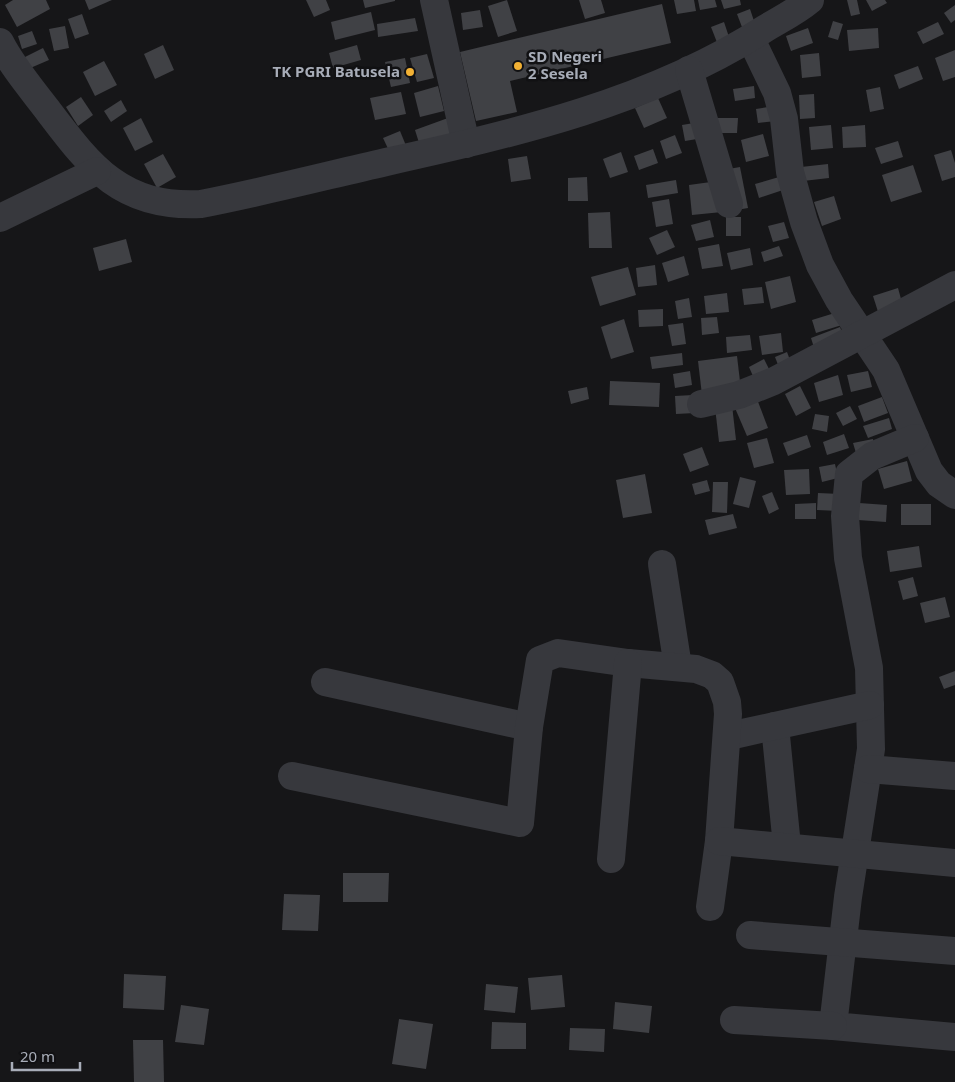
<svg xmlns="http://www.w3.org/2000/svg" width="955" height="1082" font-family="'Noto Sans',sans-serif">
  <rect width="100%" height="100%" fill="#161618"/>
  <g fill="#404145">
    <polygon points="13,0 46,0 50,9 17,27 5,5"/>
    <polygon points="85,0 112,0 89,10"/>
    <polygon points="306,0 326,0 330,10 314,17"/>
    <polygon points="363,0 395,0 395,1 365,8"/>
    <polygon points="507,0 517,31 498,37 488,6"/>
    <polygon points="579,0 601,0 605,13 585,19"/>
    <polygon points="674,0 694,0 696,11 677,14"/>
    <polygon points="698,0 715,0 717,7 700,10"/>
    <polygon points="721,0 740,0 741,5 724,9"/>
    <polygon points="847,0 857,0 860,14 851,16"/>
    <polygon points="866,0 885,0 887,3 872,11"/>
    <polygon points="662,4 671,43 510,81 517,112 476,121 460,52"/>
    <polygon points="955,5 955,20 951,23 944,13"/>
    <polygon points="750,9 757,30 745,35 737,14"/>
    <polygon points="480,10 483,27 463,30 461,13"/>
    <polygon points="371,12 375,30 335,40 331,22"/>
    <polygon points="82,14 89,34 75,39 68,19"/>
    <polygon points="415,18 418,31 378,37 377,24"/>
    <polygon points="833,21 843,24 838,40 828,37"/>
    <polygon points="724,22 730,40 718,45 711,27"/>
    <polygon points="938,22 944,34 923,44 917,32"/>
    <polygon points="65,26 69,48 54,51 49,29"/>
    <polygon points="808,28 813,43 791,51 786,36"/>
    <polygon points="878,28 879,48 849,51 847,30"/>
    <polygon points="32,31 37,44 22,49 18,36"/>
    <polygon points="163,45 174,70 155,79 144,54"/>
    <polygon points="357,45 361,60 333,68 329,53"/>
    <polygon points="43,48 49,60 28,69 23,58"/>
    <polygon points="955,50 955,77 943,81 935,58"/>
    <polygon points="819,53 821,76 802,78 800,55"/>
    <polygon points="427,54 434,78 417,82 410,58"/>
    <polygon points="405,58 410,83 391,87 385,62"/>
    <polygon points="104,61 117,85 95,96 83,72"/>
    <polygon points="918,66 923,79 899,89 894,75"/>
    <polygon points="438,86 444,111 420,117 414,93"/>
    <polygon points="754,86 755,98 735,101 733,89"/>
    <polygon points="880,87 884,109 870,112 866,90"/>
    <polygon points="401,92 406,114 375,120 370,98"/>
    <polygon points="814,94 815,118 800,119 799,95"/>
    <polygon points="81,97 93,115 78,126 66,107"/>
    <polygon points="658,98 667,118 644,128 635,108"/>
    <polygon points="121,100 127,111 111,122 104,111"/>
    <polygon points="774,106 776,121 758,123 756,109"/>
    <polygon points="141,118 153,142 135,151 123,128"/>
    <polygon points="448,118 454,135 420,146 415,130"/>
    <polygon points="715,118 738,118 737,133 716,133"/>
    <polygon points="694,123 697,139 685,141 682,125"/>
    <polygon points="831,125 833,148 811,150 809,127"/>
    <polygon points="865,125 866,147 843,148 842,127"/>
    <polygon points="400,131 407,148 391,155 383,138"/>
    <polygon points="763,134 769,156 746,162 741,140"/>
    <polygon points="675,135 682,153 666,159 660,141"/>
    <polygon points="898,141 903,157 881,164 875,148"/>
    <polygon points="653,149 658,163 639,170 634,156"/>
    <polygon points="951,150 955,163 955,177 942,181 934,155"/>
    <polygon points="621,152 628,172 610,178 603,159"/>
    <polygon points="163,154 176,177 157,188 144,164"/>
    <polygon points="527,156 531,179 511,182 508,159"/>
    <polygon points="828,164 829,178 803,181 801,167"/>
    <polygon points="913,165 922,192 891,202 882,175"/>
    <polygon points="740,167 748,208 731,211 723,170"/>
    <polygon points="587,177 588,201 568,201 568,178"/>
    <polygon points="779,177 783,190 759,198 755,184"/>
    <polygon points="676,180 678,193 648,198 646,185"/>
    <polygon points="718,181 722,212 692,215 689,185"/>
    <polygon points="834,196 841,219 822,226 814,202"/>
    <polygon points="669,199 673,224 656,227 652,202"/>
    <polygon points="610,212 612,248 589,248 588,213"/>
    <rect x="726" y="217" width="15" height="19"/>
    <polygon points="710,220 714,237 696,241 691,225"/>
    <polygon points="784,222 789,238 773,242 768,226"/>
    <polygon points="667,230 675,247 657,255 649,238"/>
    <polygon points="126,239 132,262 99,271 93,248"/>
    <polygon points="719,244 723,266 702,269 698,248"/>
    <polygon points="779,246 783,256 764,262 761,252"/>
    <polygon points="750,248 753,265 731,270 727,253"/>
    <polygon points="684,256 689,275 668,282 662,263"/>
    <polygon points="655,265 657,285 638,287 636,268"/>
    <polygon points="628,267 636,295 600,306 591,277"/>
    <polygon points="790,276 796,302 771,309 765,282"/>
    <polygon points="762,287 764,303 744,305 742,289"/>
    <polygon points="898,288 904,310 880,318 873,296"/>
    <polygon points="727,293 729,312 706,314 704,296"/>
    <polygon points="689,298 692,317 678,319 675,301"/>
    <polygon points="663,309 663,326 639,327 638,310"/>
    <polygon points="838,312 842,325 816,333 812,320"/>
    <polygon points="717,317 719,333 702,335 701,318"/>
    <polygon points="624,319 634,352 611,359 601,327"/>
    <polygon points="683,323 686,344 672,346 668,325"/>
    <polygon points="840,327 846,343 816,354 811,338"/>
    <polygon points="781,333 783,352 762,355 759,336"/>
    <polygon points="750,335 752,350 727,353 726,337"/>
    <polygon points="787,352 794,371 782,375 775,357"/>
    <polygon points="682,353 683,365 652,369 650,357"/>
    <polygon points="737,356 741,390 702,395 698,361"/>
    <polygon points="764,359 772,375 756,383 749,367"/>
    <polygon points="690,371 692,385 675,388 673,374"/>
    <polygon points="868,371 872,387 851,392 847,375"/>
    <polygon points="838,375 843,395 819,402 814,383"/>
    <polygon points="610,381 660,383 659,407 609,405"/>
    <polygon points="800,386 811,408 796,416 785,394"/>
    <polygon points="587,387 589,399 571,404 568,391"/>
    <polygon points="693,395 695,413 676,414 675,396"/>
    <polygon points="882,397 888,413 864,422 858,406"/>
    <polygon points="757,399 768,428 747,436 735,408"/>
    <polygon points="732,405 736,440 719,442 715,407"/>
    <polygon points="850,406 857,419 843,426 836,413"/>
    <polygon points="815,414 829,416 827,432 812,429"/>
    <polygon points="889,418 892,429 868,438 863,426"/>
    <polygon points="844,434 849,448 827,455 823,442"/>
    <polygon points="807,435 811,447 788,456 783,443"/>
    <polygon points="767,438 774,463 754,468 747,443"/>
    <polygon points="873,439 875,449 856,453 853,443"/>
    <polygon points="702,447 709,465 690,472 683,454"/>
    <polygon points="907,461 912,481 884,489 878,469"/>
    <polygon points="835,464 838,478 822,482 819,467"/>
    <polygon points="809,469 810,494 786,495 784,470"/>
    <polygon points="645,474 652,513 623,518 616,480"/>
    <polygon points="740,477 756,481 749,508 733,504"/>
    <polygon points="707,480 710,491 695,495 692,484"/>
    <polygon points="713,482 728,482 727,513 712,512"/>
    <polygon points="772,492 779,509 769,514 762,496"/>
    <polygon points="818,493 840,494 839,511 817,510"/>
    <polygon points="816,503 816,519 795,519 795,504"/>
    <polygon points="859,503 887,505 886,522 858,520"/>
    <rect x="901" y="504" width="30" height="21"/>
    <polygon points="733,514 737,528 709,535 705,520"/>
    <polygon points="919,546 922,567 890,572 887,551"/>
    <polygon points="913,577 918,596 903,600 898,581"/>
    <polygon points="945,597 950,617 925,623 920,603"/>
    <polygon points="955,671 955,685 944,689 939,677"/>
    <polygon points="343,873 389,873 388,902 343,902"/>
    <polygon points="284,894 320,895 318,931 282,930"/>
    <polygon points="124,974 166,976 164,1010 123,1008"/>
    <polygon points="562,975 565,1007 531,1010 528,978"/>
    <polygon points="486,984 518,987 515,1013 484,1010"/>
    <polygon points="615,1002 652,1006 649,1033 613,1029"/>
    <polygon points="181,1005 209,1009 204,1045 175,1042"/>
    <polygon points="399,1019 433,1024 426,1069 392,1064"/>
    <polygon points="492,1022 526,1023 526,1049 491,1049"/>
    <polygon points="570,1028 605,1029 604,1052 569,1050"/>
    <polygon points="133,1040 163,1040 164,1082 134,1082"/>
  </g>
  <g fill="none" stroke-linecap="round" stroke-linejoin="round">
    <g stroke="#37383d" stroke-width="28">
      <polyline points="434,0 466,144"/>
      <polyline points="751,39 777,93 784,119 790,172 804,222 820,265 839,300 886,370 929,471 939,484 955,495"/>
      <path d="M0 42C12 66 30 87 46 108 90 166 120 208 201 204 263 192 325 176 386 162 516 133 652 102 766 28 781 19 797 11 810 0"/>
      <polyline points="689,70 729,204"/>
      <polyline points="0,218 97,171"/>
      <polyline points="701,404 739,395 774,381 955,285"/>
      <polyline points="915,438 872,456 849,474 845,516 848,558 869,668 871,749 848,897 833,1026 955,1037"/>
      <polyline points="662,564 678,667"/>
      <polyline points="325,682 529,727"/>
      <polyline points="775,726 787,846"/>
      <polyline points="727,734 738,734 870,705"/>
      <polyline points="868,769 955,776"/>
      <polyline points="292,776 520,823 529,727 540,660 558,653 628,663 696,669 712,675 720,682 727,702 728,714 719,841 710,907"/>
      <polyline points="719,841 955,863"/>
      <polyline points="611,859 628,663"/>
      <polyline points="750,935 955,951"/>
      <polyline points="734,1020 833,1026"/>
    </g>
  </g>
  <g fill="#f2b134" stroke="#111113" stroke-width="2">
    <circle cx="518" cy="66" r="5"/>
    <circle cx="410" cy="72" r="5"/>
  </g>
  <g text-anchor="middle" stroke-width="5" stroke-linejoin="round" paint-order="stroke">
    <g font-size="15" font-weight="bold" fill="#a8adb8" stroke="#111113" text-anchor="start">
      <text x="528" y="62">SD Negeri<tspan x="528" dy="17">2 Sesela</tspan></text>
      <text x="400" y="77" text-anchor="end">TK PGRI Batusela</text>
    </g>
  </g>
  <path d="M12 1062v8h68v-8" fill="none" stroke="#a8adb8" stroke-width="2.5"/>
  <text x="20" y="1062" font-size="15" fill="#a8adb8" stroke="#111113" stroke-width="4" paint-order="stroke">20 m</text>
</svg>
